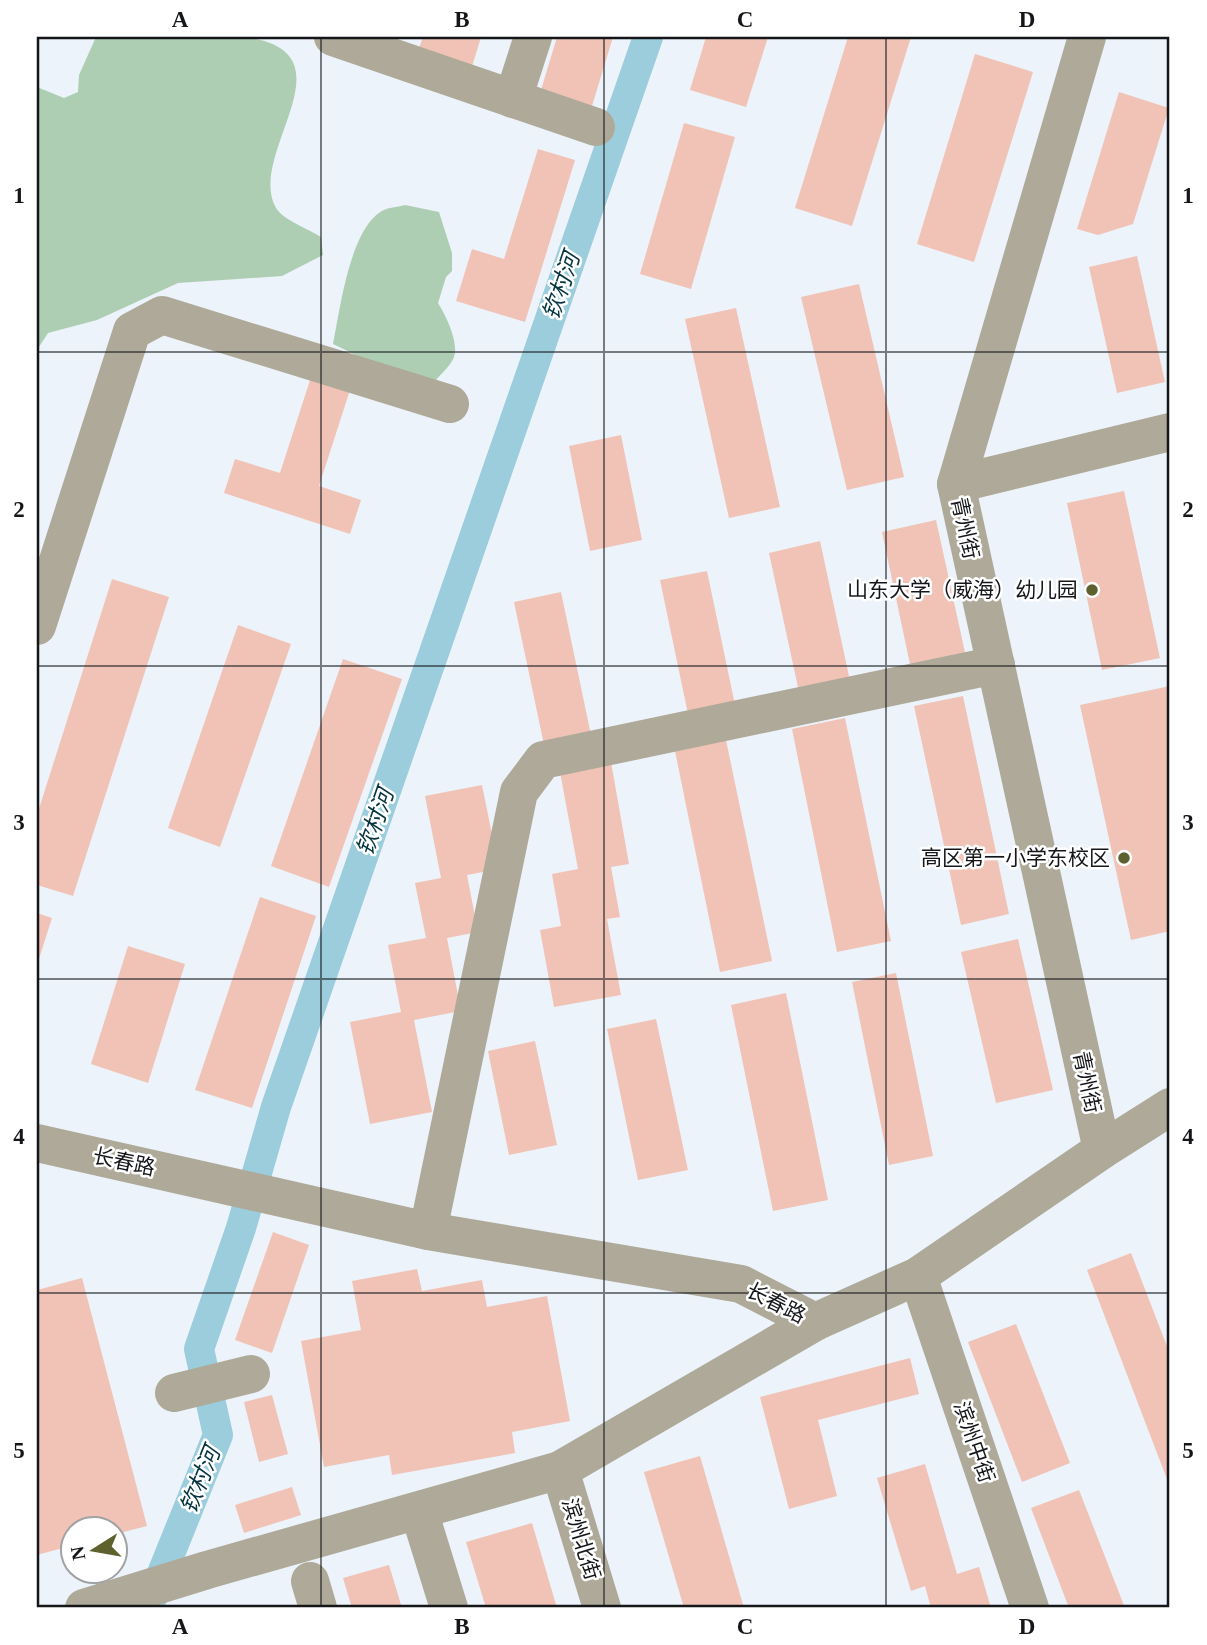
<svg xmlns="http://www.w3.org/2000/svg" width="1207" height="1645" font-family="'Times New Roman','Noto Sans SC',serif">
  <rect width="100%" height="100%" fill="#ecf3fa"/>
  <g fill="#aeceb3">
    <path d="M96 37C130 37 163 37 197 37 213 37 230 35 245 37 358 52 245 154 276 208 283 220 309 229 321 237L323 255 282 276 178 283 97 320 48 333 37 350V87L64 98 78 92 79 75Z"/>
    <path d="M405 205 439 212 452 253V271L446 277 438 303C446 316 459 342 454 357 451 365 442 373 436 380L387 370 333 344C340 310 350 226 384 210 390 207 398 207 405 205Z"/>
  </g>
  <g fill="none" stroke-linecap="round" stroke-linejoin="round">
    <polyline stroke="#9bcddc" stroke-width="30" points="148,1608 218,1435 199,1349 241,1228 276,1107 648,37"/>
  </g>
  <g fill="#f1c3b6">
    <polygon points="423,37 481,37 471,70 417,54"/>
    <polygon points="557,37 613,37 592,106 541,90"/>
    <polygon points="706,37 768,37 746,107 690,90"/>
    <polygon points="848,37 911,37 852,226 795,208"/>
    <polygon points="975,54 1033,72 974,262 917,244"/>
    <polygon points="1119,92 1169,108 1133,224 1098,235 1077,229"/>
    <polygon points="684,123 735,137 691,289 640,274"/>
    <polygon points="538,149 575,160 525,322 456,301 472,249 504,259"/>
    <polygon points="1137,256 1165,382 1117,393 1089,267"/>
    <polygon points="859,284 904,477 847,490 801,297"/>
    <polygon points="736,308 780,507 729,518 685,319"/>
    <polygon points="311,377 350,390 319,486 361,500 350,534 224,493 235,459 280,473"/>
    <polygon points="621,435 642,540 590,551 569,446"/>
    <polygon points="1124,491 1160,658 1102,670 1067,503"/>
    <polygon points="936,520 966,657 911,669 882,532"/>
    <polygon points="820,541 850,681 799,692 769,553"/>
    <polygon points="707,571 735,705 688,714 660,580"/>
    <polygon points="112,579 169,597 73,896 37,885 37,815"/>
    <polygon points="561,592 591,735 544,745 514,602"/>
    <polygon points="238,625 291,644 220,847 168,828"/>
    <polygon points="343,659 402,679 329,887 271,866"/>
    <polygon points="1170,686 1170,931 1131,940 1080,705"/>
    <polygon points="963,696 1009,914 961,925 914,706"/>
    <polygon points="845,718 891,941 837,952 792,729"/>
    <polygon points="726,740 772,961 720,972 675,751"/>
    <polygon points="611,762 629,864 611,867 620,917 607,919 621,995 554,1007 540,930 561,926 552,874 578,869 560,772"/>
    <polygon points="482,785 499,869 467,875 478,932 447,938 461,1011 414,1020 432,1112 370,1124 350,1022 401,1012 388,945 426,938 415,883 441,878 425,796"/>
    <polygon points="260,897 316,916 252,1108 195,1090"/>
    <polygon points="37,913 52,918 37,965"/>
    <polygon points="1018,939 1053,1090 996,1103 961,952"/>
    <polygon points="128,946 185,964 148,1083 91,1064"/>
    <polygon points="896,973 933,1156 889,1165 852,982"/>
    <polygon points="786,993 828,1200 773,1211 731,1005"/>
    <polygon points="656,1019 688,1170 638,1180 607,1029"/>
    <polygon points="535,1041 557,1145 509,1155 488,1051"/>
    <polygon points="273,1232 309,1245 272,1353 235,1340"/>
    <polygon points="1131,1253 1170,1354 1170,1487 1087,1270"/>
    <polygon points="417,1269 422,1291 482,1280 487,1307 547,1296 570,1421 512,1432 515,1453 392,1475 389,1455 324,1467 301,1341 361,1330 352,1281"/>
    <polygon points="82,1278 147,1526 116,1534 116,1530 74,1530 74,1545 37,1555 37,1290"/>
    <polygon points="1016,1324 1070,1463 1022,1482 968,1342"/>
    <polygon points="910,1358 919,1394 818,1420 837,1496 789,1509 760,1397"/>
    <polygon points="272,1395 288,1454 259,1462 244,1402"/>
    <polygon points="700,1456 744,1608 684,1608 644,1472"/>
    <polygon points="925,1464 957,1574 979,1567 991,1608 931,1608 925,1586 911,1591 877,1478"/>
    <polygon points="292,1487 301,1515 244,1533 235,1505"/>
    <polygon points="1079,1490 1125,1608 1069,1608 1031,1508"/>
    <polygon points="532,1523 557,1608 486,1608 466,1542"/>
    <polygon points="389,1565 402,1608 352,1608 343,1578"/>
  </g>
  <g fill="none" stroke-linecap="round" stroke-linejoin="round">
    <g stroke="#aea998" stroke-width="38">
      <polyline points="333,37 596,127"/>
      <polyline points="1087,37 956,484 1102,1150"/>
      <polyline points="513,99 533,37"/>
      <polyline points="956,484 1170,432"/>
      <polyline points="37,626 132,331 162,315 450,404"/>
      <polyline points="37,1143 428,1231 741,1284 815,1322 918,1276 1102,1150 1170,1107"/>
      <polyline points="428,1231 519,792 543,760 996,665"/>
      <polyline points="918,1276 1030,1608"/>
      <polyline points="174,1393 251,1374"/>
      <polyline points="560,1470 602,1608"/>
      <polyline points="419,1511 449,1608"/>
      <polyline points="310,1581 318,1608"/>
      <polyline points="84,1608 207,1570 560,1470 815,1322"/>
    </g>
  </g>
  <path fill="none" stroke="#141619" stroke-width="2" stroke-opacity="0.55" d="M321 37V1608M604 37V1608M886 37V1608M37 352H1170M37 666H1170M37 979H1170M37 1293H1170"/>
  <g fill="#5e602d" stroke="#fff" stroke-width="2.5">
    <circle cx="1092" cy="590" r="7"/>
    <circle cx="1124" cy="858" r="7"/>
  </g>
  <g text-anchor="middle" stroke-width="5" stroke-linejoin="round" paint-order="stroke">
    <g font-size="21" fill="#141619" stroke="#fff">
      <text transform="translate(965 528) rotate(78)" y="7">青州街</text>
      <text transform="translate(1087 1082) rotate(78)" y="7">青州街</text>
      <text transform="translate(124 1162) rotate(12)" y="7">长春路</text>
      <text transform="translate(776 1303) rotate(27)" y="7">长春路</text>
      <text transform="translate(974 1442) rotate(71)" y="7">滨州中街</text>
      <text transform="translate(581 1539) rotate(73)" y="7">滨州北街</text>
    </g>
    <g font-size="21" fill="#141619" stroke="#fff" text-anchor="end">
      <text x="1078" y="597">山东大学（威海）幼儿园</text>
      <text x="1110" y="865">高区第一小学东校区</text>
    </g>
    <g font-size="23" font-style="italic" fill="#053540" stroke="#fff">
      <text transform="translate(561 286) rotate(-71)" y="8">钦村河</text>
      <text transform="translate(375 822) rotate(-71)" y="8">钦村河</text>
      <text transform="translate(200 1480) rotate(-68)" y="8">钦村河</text>
    </g>
  </g>
  <rect width="1207" height="1645" fill="none" stroke="#ffffff" stroke-width="77"/>
  <g transform="translate(94 1550) rotate(259)"><circle r="33" fill="#ffffff" stroke="#a1a2a3" stroke-width="2"/>
  <path d="M0-5L12 26L0 18L-12 26Z" fill="#5e602d"/>
  <text y="-10" font-size="19" font-weight="bold" text-anchor="middle" fill="#141619">N</text>
  </g>
  <rect x="38" y="38" width="1130" height="1568" fill="none" stroke="#141619" stroke-width="2.5"/>
  <g font-size="23" text-anchor="middle" font-weight="bold" fill="#141619">
    <text x="180" y="27">A</text>
    <text x="462" y="27">B</text>
    <text x="745" y="27">C</text>
    <text x="1027" y="27">D</text>
    <text x="19" y="203">1</text>
    <text x="1188" y="203">1</text>
    <text x="19" y="517">2</text>
    <text x="1188" y="517">2</text>
    <text x="19" y="830">3</text>
    <text x="1188" y="830">3</text>
    <text x="19" y="1144">4</text>
    <text x="1188" y="1144">4</text>
    <text x="19" y="1458">5</text>
    <text x="1188" y="1458">5</text>
    <text x="180" y="1634">A</text>
    <text x="462" y="1634">B</text>
    <text x="745" y="1634">C</text>
    <text x="1027" y="1634">D</text>
  </g>
</svg>
